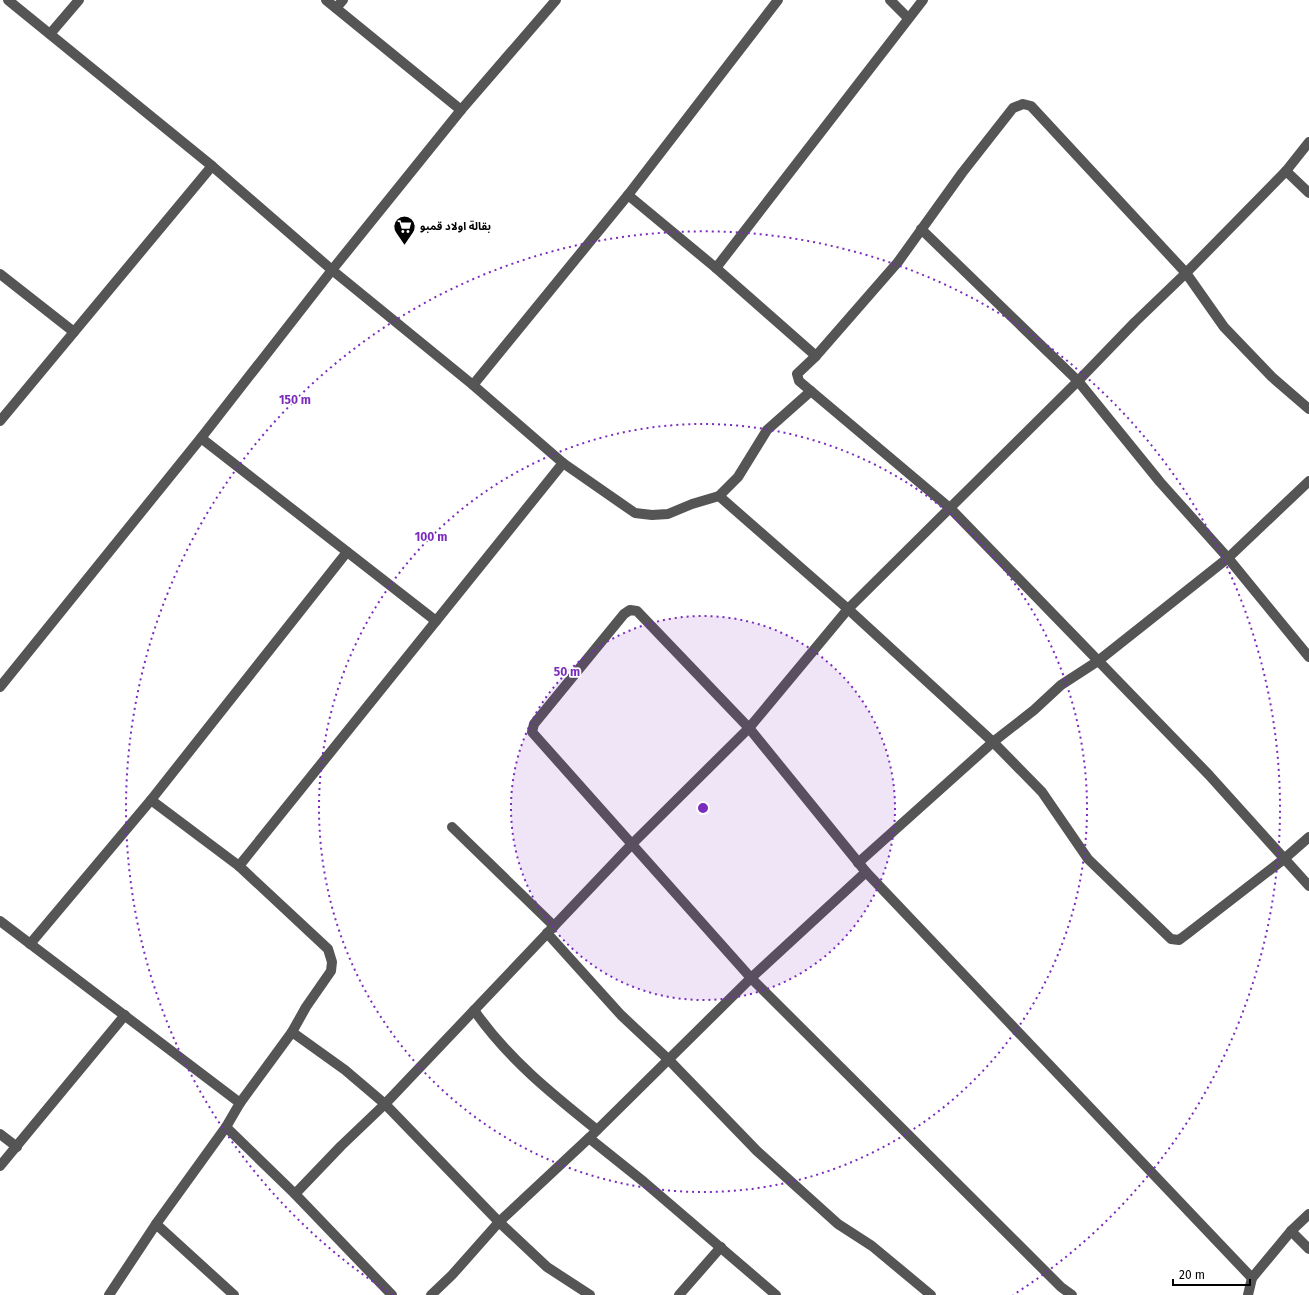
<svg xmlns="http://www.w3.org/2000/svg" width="1309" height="1295" font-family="'Fira Sans','Noto Sans Arabic',sans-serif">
  <rect width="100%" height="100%" fill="#fff"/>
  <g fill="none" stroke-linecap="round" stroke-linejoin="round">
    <g stroke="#555" stroke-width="10">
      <polyline points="8,0 212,166 332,270 473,385 563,463 635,513 652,515 668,514 692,504 719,496 738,477 767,430 811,391"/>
      <polyline points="326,0 461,110"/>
      <polyline points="890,0 908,18"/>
      <polyline points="336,8 343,0"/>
      <polyline points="50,34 79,0"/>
      <polyline points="1286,171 1309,193"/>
      <polyline points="628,195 716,268 816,356 797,374 799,381 951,509 1209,775 1309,886"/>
      <polyline points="921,229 1078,381 1160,482 1228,558 1309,657"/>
      <polyline points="716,268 923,0"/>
      <polyline points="0,274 74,332"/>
      <polyline points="816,356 898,262 962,173 1013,108 1023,104 1031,106 1186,273 1224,327 1272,377 1309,409"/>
      <polyline points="473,385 628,195 778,0"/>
      <polyline points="0,421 212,166"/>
      <polyline points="201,438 436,621"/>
      <polyline points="719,496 848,609 993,742 1042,792 1088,859 1171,939 1179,940 1187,934 1284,859 1309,837"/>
      <polyline points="0,687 201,438 332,270 461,110 556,0"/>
      <polyline points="151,800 239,866 328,949 332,962 331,971 306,1007 292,1032"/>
      <polyline points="452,827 554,926"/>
      <polyline points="858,863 993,742 1034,710 1061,685 1098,661 1228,558 1309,481"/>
      <polyline points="239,866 563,463"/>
      <polyline points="0,921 240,1103 226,1127 156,1224 109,1295"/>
      <polyline points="547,933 621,1015 669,1060 757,1151 838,1224 872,1246 931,1295"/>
      <polyline points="30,944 151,800 347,552"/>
      <path d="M474 1010C507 1058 552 1094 597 1130"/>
      <polyline points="240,1103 292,1032 345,1070 385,1104 499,1222 547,1267 590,1295"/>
      <polyline points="226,1127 295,1194 392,1295"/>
      <polyline points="0,1134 17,1147"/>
      <polyline points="589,1138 644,1182 776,1295"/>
      <polyline points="0,1166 125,1015"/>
      <polyline points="295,1194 341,1146 385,1104 632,844 749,728 848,609 1078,381 1135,322 1186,273 1286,171 1309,142"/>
      <polyline points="156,1224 234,1295"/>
      <polyline points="1291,1231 1309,1249"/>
      <polyline points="431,1295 452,1275 499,1222 589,1138 751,978 866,872"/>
      <polyline points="679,1295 721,1247"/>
      <polyline points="1072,1295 1061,1287 751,978 532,732 534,724 624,614 630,610 637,611 749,728 866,872 1252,1278"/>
      <polyline points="1248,1295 1252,1278 1291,1231 1309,1214"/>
    </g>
  </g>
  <circle cx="703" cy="808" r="192" fill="#7b2cbf" fill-opacity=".12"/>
  <g fill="none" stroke="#7b2cbf" stroke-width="2" stroke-dasharray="2 4">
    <circle cx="703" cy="808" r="192"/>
    <circle cx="703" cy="808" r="384"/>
    <path d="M393 1295A577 577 0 1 1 1013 1295"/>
  </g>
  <defs>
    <symbol id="supermarket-pin" viewBox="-11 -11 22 30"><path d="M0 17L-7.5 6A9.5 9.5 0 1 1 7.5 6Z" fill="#000" stroke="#fff"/><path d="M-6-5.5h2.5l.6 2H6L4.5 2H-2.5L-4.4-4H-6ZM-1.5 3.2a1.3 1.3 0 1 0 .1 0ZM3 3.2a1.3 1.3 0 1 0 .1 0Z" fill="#fff"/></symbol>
  </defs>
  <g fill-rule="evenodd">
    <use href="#supermarket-pin" x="392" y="214" width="25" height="34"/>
  </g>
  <g text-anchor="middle" stroke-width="3.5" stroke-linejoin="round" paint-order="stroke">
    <g font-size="11" font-weight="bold" fill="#000" stroke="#fff" text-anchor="start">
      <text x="420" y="230">بقالة اولاد قمبو</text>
    </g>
  </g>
  <circle cx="703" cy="808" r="6" fill="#7b2cbf" stroke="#fff" stroke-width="2"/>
  <g font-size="12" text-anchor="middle" font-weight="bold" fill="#7b2cbf" stroke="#fff" stroke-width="3.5" stroke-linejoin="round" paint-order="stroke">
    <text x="295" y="404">150 m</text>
    <text x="431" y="541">100 m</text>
    <text x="567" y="676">50 m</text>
  </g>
  <path d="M1173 1279v6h77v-6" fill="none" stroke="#000000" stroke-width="2"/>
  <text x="1179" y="1279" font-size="12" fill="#000000" stroke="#ffffff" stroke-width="3" paint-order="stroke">20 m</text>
</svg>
